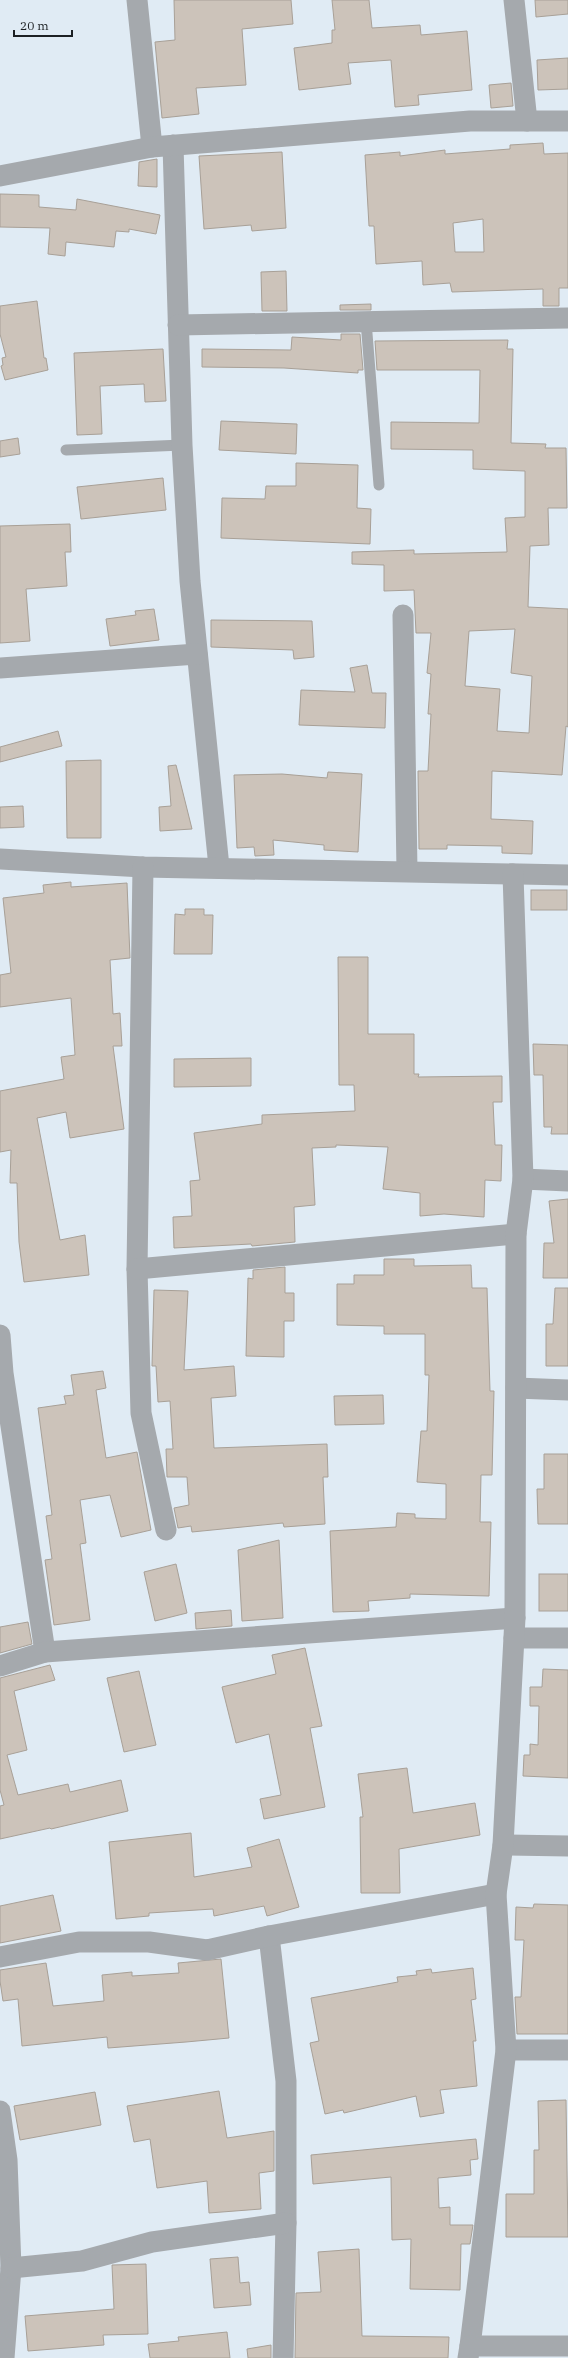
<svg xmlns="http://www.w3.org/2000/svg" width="568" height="2358" font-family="'IBM Plex Serif',serif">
  <rect width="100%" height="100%" fill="#e0ebf4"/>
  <g fill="#ccc3ba" stroke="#a8a097" fill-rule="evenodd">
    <polygon points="174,0 291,0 293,24 242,29 246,85 196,88 199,114 162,118 155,42 175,40"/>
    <polygon points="332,0 369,0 372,28 420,25 421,35 467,31 472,90 418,95 419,105 395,107 391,60 348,63 351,84 299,90 294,48 332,43 332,30 335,30"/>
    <polygon points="535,0 568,0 568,14 536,17"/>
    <polygon points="568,58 568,89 538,90 537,60"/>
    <polygon points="511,83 513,106 491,108 489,85"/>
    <path d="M543 143 544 154 568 153V288H559V306H543V289L452 292 450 283 423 285 422 261 376 264 374 226H369L365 155 400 152V156L445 150V154L510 149V145ZM483 219 484 252H455L453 223Z"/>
    <polygon points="282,152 286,228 252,231 251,225 204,229 199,156"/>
    <polygon points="157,159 157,187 138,186 139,162"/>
    <polygon points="0,194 39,195 39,207 76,210 77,199 160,215 156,234 129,229 129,232 116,231 114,247 66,242 65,256 48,254 50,228 0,227"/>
    <polygon points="286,271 287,311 262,311 261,272"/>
    <polygon points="37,301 44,358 46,358 48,370 5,380 1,366 3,365 2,358 6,357 0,334 0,306"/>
    <polygon points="371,304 371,310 340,310 340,305"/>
    <polygon points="341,334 360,334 363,370 358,370 358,373 284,368 202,367 202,349 291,350 292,337 341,340"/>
    <path d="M508 340 507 349H513L511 443 546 444 545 448H566L567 508H548L549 545 530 546 528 607 568 609V727L566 726 562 775 492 771 491 819 533 821 532 854 502 853V846L447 845V849H419L418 771H428L431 714H428L431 674 427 673 431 633H416L414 590 384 591V565L352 564V552L414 550V554L507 552 505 518 525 517V471L473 469V450L391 449V422L479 423 480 370H377L375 341ZM515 629 511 673 532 676 529 733 497 731 500 689 465 686 469 631Z"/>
    <polygon points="163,349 166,401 145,402 144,384 100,386 102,434 77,435 74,353"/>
    <polygon points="221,421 297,424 296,454 219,450"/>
    <polygon points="18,438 20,454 0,457 0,441"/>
    <polygon points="296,463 358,465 357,508 371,509 370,544 221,538 222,498 265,499 266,486 296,486"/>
    <polygon points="163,478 166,510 81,519 77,487"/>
    <polygon points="70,524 71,552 65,552 67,586 26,589 30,641 0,643 0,526"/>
    <polygon points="154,609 159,640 110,646 106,619 136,615 135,611"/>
    <polygon points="211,620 312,621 314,657 294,659 293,650 211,647"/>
    <polygon points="367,665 372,693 386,693 385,728 299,725 301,690 355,692 350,668"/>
    <polygon points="58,731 62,746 0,762 0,747"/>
    <polygon points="101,760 101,838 67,838 66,761"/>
    <polygon points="176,765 192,829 160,831 159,807 171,806 168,766"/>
    <polygon points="328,772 362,774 358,852 324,850 324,845 273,840 274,855 255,856 254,847 237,848 234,775 282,774 327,778"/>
    <polygon points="23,806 24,827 0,828 0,807"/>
    <polygon points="71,882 71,887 127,883 130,958 110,960 113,1014 120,1013 122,1046 113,1046 124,1129 70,1138 66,1112 37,1118 60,1240 85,1235 89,1275 24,1282 19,1242 17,1183 10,1183 11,1150 0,1152 0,1091 64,1079 61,1057 75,1055 71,998 0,1007 0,975 11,973 3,898 44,893 43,885"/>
    <rect x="531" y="890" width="36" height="20"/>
    <polygon points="185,909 204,909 204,915 213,915 212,954 174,954 175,914 185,915"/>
    <polygon points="338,957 368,957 368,1034 414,1034 414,1074 419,1074 418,1077 502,1076 502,1102 493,1102 495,1145 502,1145 501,1181 485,1180 484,1217 444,1214 420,1216 420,1193 383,1189 388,1147 336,1145 336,1147 312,1148 315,1205 294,1207 295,1242 252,1246 251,1244 174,1248 173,1217 192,1216 190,1181 200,1180 194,1133 262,1124 262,1115 355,1111 354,1085 339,1085"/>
    <polygon points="533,1044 568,1045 568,1134 551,1134 552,1127 544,1127 543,1075 534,1075"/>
    <polygon points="251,1058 251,1086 174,1087 174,1059"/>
    <polygon points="568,1199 568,1278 543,1278 544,1243 554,1243 549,1201"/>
    <polygon points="384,1259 414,1259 414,1266 471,1265 472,1288 487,1288 490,1391 494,1391 492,1475 481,1475 480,1522 491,1522 489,1596 410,1594 410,1598 368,1601 369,1611 333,1612 330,1531 396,1527 397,1513 415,1514 415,1518 446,1519 446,1484 417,1482 421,1431 427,1431 429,1375 425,1375 425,1334 384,1334 384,1326 337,1325 337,1284 354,1284 354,1275 384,1275"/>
    <polygon points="285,1267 285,1293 294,1293 294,1321 284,1321 284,1357 246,1356 248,1278 253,1279 253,1270"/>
    <polygon points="555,1288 568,1288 568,1366 546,1366 546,1324 553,1324"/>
    <polygon points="154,1290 188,1291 184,1370 234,1366 236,1396 211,1398 214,1448 327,1444 328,1477 323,1477 325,1524 284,1527 283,1523 192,1532 191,1526 178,1528 174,1508 189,1505 187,1477 167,1477 166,1449 173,1449 170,1401 158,1402 156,1366 152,1366"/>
    <polygon points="103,1371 106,1388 96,1390 106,1458 137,1452 151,1530 121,1537 110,1495 80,1500 86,1543 80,1544 90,1620 54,1625 45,1560 52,1559 46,1516 52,1515 38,1408 66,1404 64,1396 74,1395 71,1375"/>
    <polygon points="383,1395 384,1424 335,1425 334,1396"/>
    <polygon points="544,1454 568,1454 568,1524 538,1524 537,1489 544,1489"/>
    <polygon points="279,1540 283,1618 242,1621 238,1550"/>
    <polygon points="176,1564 187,1613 155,1621 144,1572"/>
    <rect x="539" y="1574" width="29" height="37"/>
    <polygon points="231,1610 232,1626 196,1629 195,1613"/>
    <polygon points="28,1622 32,1644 0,1653 0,1627"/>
    <polygon points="305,1648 322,1726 310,1728 325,1807 264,1819 260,1799 281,1795 269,1734 236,1743 222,1687 276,1674 272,1655"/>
    <polygon points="50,1665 55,1680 14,1691 27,1750 7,1755 18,1795 68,1784 70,1792 121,1780 128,1811 51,1829 50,1828 0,1839 0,1806 4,1805 0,1790 0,1678"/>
    <polygon points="543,1669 568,1670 568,1778 523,1776 524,1755 530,1755 530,1744 538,1745 539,1706 530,1706 530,1687 542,1687"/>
    <polygon points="139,1671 156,1745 124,1752 107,1678"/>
    <polygon points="407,1768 413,1813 475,1803 480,1835 399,1849 400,1893 361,1893 360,1817 363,1817 358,1774"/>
    <polygon points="191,1833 194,1877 252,1867 247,1848 279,1839 299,1907 267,1916 264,1906 214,1916 213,1909 149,1913 149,1916 116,1919 109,1842"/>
    <polygon points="53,1895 61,1931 0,1943 0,1906"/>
    <polygon points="534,1904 568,1905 568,2034 517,2034 515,1997 521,1997 524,1940 515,1940 516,1907 533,1908"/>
    <polygon points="221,1959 229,2038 186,2042 108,2048 107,2037 22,2046 18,1999 3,2001 0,1981 0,1970 46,1963 53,2006 104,2001 102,1975 132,1972 132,1976 179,1973 178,1963"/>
    <polygon points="473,1968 476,1999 471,2000 476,2041 473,2041 477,2086 440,2090 444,2113 420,2117 416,2096 344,2113 343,2110 325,2114 310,2043 319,2041 311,1998 398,1982 397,1977 417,1975 416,1971 431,1969 432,1973"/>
    <polygon points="219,2091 227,2138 274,2131 274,2171 259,2173 261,2209 209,2213 207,2181 157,2188 150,2139 134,2142 127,2106"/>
    <polygon points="95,2092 101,2125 20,2140 14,2106"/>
    <polygon points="566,2100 568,2237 506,2237 506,2194 534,2194 534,2150 539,2150 538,2101"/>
    <polygon points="476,2139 478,2159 470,2160 471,2175 438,2178 439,2208 450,2207 450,2225 473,2225 470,2244 461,2244 460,2290 410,2289 411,2239 392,2240 391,2177 313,2184 311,2155"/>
    <polygon points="359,2249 362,2336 449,2337 448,2358 295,2358 296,2293 321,2292 318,2252"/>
    <polygon points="238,2257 240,2283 249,2282 251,2305 214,2308 210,2259"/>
    <polygon points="146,2264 148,2334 103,2335 104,2345 28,2351 25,2316 114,2309 112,2265"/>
    <polygon points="227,2332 230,2358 150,2358 148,2344 179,2341 178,2337"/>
    <polygon points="271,2345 271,2358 248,2358 247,2349"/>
  </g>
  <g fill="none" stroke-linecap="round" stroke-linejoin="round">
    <g stroke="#a5a9ad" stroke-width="11">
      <polyline points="366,321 379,485"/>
      <polyline points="66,450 182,445"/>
    </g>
    <g stroke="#a5a9ad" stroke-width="21">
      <polyline points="137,0 152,147"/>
      <polyline points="514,0 527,121"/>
      <polyline points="173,145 182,445 190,581 219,867"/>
      <polyline points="0,176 152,147 470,121 568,121"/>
      <polyline points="178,325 568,318"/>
      <polyline points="403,615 407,871"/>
      <polyline points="0,668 197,654"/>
      <polyline points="0,859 143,867 568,875"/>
      <polyline points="143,867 137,1269 141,1413 166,1530"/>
      <polyline points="523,1179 568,1181"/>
      <polyline points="137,1269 516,1234"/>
      <polyline points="0,1335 3,1373 45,1652"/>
      <polyline points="516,1388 568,1390"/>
      <polyline points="514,1638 568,1638"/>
      <polyline points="0,1666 45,1652 515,1618"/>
      <polyline points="503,1845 568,1846"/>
      <polyline points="269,1936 286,2081 286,2223 283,2358"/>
      <polyline points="0,1957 79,1942 149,1942 207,1950 269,1936 496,1894"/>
      <polyline points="506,2050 568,2050"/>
      <polyline points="0,2111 7,2160 11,2268 4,2358"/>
      <polyline points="11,2268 82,2261 152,2242 286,2223"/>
      <polyline points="470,2346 506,2050 496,1894 503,1845 515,1618 516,1234 523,1179 513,874"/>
      <polyline points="468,2358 470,2346 568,2346"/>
    </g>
  </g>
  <path d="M14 30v6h58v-6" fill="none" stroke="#1c2023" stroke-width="2"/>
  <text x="20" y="30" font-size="12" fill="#1c2023" stroke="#e0ebf4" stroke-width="3" paint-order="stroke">20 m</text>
</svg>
